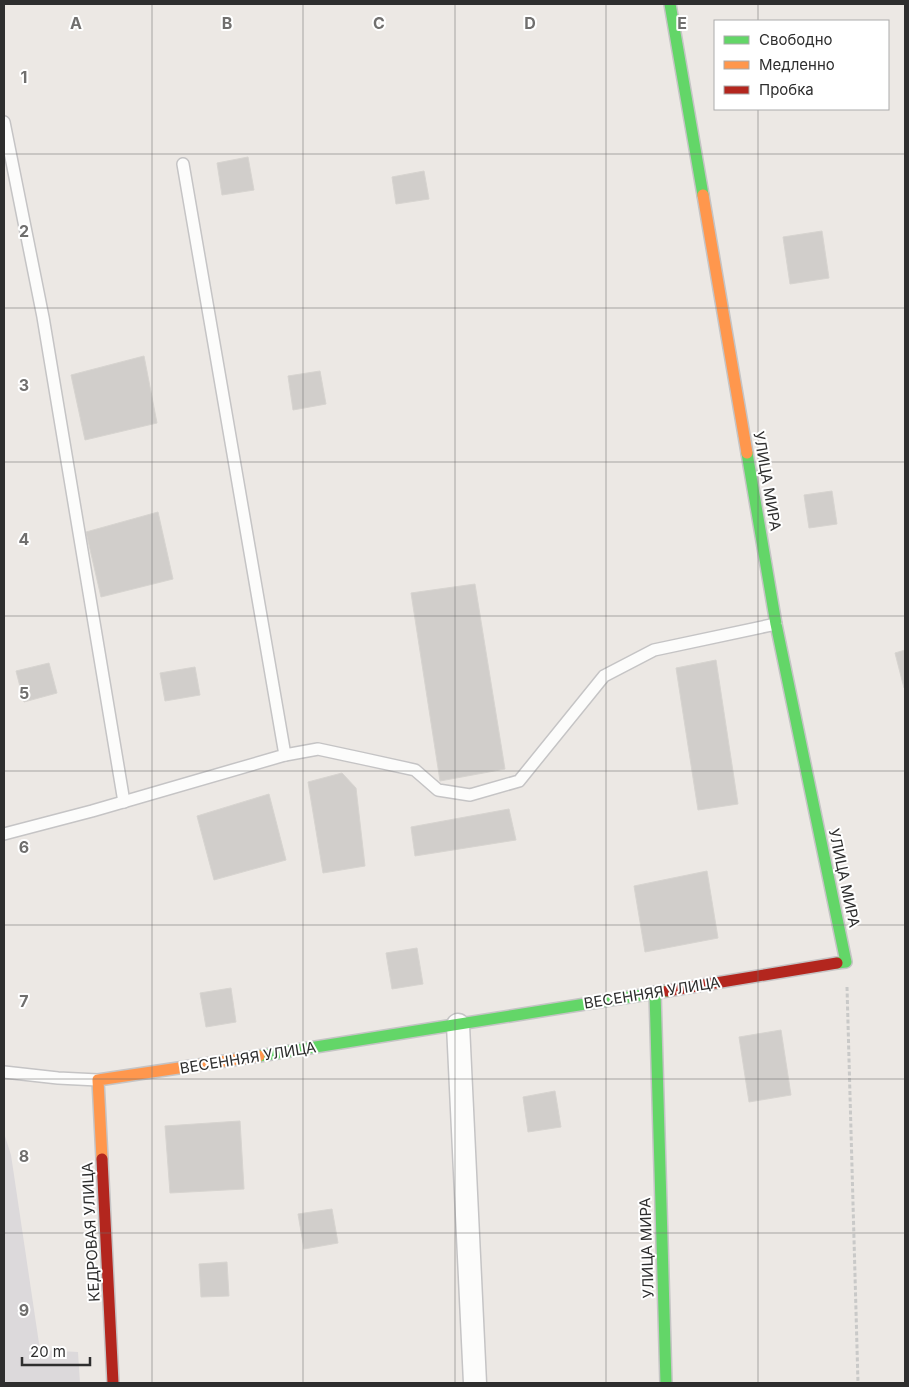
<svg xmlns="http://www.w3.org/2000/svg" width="909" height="1387" font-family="Inter,sans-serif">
  <rect width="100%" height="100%" fill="#ece8e4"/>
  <polygon fill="#dcd9db" points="4,1133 11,1155 40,1350 78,1352 80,1383 4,1383"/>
  <g fill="#d1cecb" stroke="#d7d4d0">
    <polygon points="248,157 254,190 222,195 217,163"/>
    <polygon points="424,171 429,199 396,204 392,177"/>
    <polygon points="822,231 829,278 790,284 783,237"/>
    <polygon points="144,356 157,423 85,440 71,375"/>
    <polygon points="320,371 326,404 293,410 288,376"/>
    <polygon points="832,491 837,524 809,528 804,495"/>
    <polygon points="158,512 173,579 101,597 86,532"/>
    <polygon points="475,584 505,769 440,781 411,593"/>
    <polygon points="905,650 905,688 904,688 895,653"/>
    <polygon points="716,660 738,804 698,810 676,668"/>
    <polygon points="49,663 57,693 24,702 16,671"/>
    <polygon points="195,667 200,695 165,701 160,673"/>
    <polygon points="342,773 356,788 365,866 323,873 308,782"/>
    <polygon points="269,794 286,860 214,880 197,816"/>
    <polygon points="509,809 516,840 415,856 411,827"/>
    <polygon points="707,871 718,938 645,952 634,886"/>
    <polygon points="417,948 423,984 392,989 386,953"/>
    <polygon points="231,988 236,1022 206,1027 200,993"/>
    <polygon points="781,1030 791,1095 749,1102 739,1037"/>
    <polygon points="555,1091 561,1127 528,1132 523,1097"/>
    <polygon points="240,1121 244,1189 170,1193 165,1126"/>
    <polygon points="332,1209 338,1243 304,1249 298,1214"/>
    <polygon points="227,1262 229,1296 201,1297 199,1264"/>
  </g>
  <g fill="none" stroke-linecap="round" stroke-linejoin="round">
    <defs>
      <g id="lane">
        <polyline points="4,122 43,317 124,802"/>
        <polyline points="285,755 318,749 360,758 415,770 438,790 470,795 519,781 604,676 654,650 776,624"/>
        <polyline points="4,834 92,811 285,755 183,164"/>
        <polyline points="4,1072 58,1078 98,1080"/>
      </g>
      <polyline id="street" points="458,1025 475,1383"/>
      <g id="fast">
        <polyline points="670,4 703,195"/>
        <polyline points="747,453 776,624 846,962 837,963"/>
        <polyline points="655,992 666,1383"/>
        <polyline points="259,1056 667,991"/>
      </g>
      <g id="slow">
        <polyline points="703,195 747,453"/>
        <polyline points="102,1159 98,1080 259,1056"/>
      </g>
      <g id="jam">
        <polyline points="667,991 837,963"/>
        <polyline points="102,1159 113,1383"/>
      </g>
    </defs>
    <use href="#lane" stroke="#c5c4c5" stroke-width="14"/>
    <use href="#street" stroke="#c5c4c5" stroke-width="25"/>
    <use href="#fast" stroke="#c5c4c5" stroke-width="14"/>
    <use href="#slow" stroke="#c5c4c5" stroke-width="14"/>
    <use href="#jam" stroke="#c5c4c5" stroke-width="14"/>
    <polyline stroke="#c9c9c8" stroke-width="3" stroke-dasharray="4 2.5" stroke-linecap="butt" points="847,987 858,1383"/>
    <use href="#lane" stroke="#fcfcfb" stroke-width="11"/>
    <use href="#street" stroke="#fcfcfb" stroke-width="22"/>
    <use href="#fast" stroke="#63d668" stroke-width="11"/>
    <use href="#slow" stroke="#ff974d" stroke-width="11"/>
    <use href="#jam" stroke="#b3261e" stroke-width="11"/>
  </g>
  <path fill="none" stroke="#706f6e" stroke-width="1" stroke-opacity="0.55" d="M152 4V1383M303 4V1383M455 4V1383M606 4V1383M758 4V21M758 109V1383M4 154H905M4 308H905M4 462H905M4 616H905M4 771H905M4 925H905M4 1079H905M4 1233H905"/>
  <g text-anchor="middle" stroke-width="4" stroke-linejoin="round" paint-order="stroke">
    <g font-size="15" fill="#2e2e2e" stroke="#fff">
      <text transform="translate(767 481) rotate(80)" y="5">УЛИЦА МИРА</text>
      <text transform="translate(844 878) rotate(78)" y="5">УЛИЦА МИРА</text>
      <text transform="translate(652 993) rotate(-9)" y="5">ВЕСЕННЯЯ УЛИЦА</text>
      <text transform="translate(248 1058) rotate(-9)" y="5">ВЕСЕННЯЯ УЛИЦА</text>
      <text transform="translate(91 1232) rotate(-93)" y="5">КЕДРОВАЯ УЛИЦА</text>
      <text transform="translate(647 1248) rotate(-92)" y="5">УЛИЦА МИРА</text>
    </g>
  </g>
  <g font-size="16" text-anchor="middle" font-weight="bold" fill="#706f6e" stroke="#fff" stroke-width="4" stroke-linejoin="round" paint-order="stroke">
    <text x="76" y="29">A</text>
    <text x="227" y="29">B</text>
    <text x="379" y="29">C</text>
    <text x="530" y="29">D</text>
    <text x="682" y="29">E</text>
    <text x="24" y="83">1</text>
    <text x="24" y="237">2</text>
    <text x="24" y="391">3</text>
    <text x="24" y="545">4</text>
    <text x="24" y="699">5</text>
    <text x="24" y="853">6</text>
    <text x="24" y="1007">7</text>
    <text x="24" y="1162">8</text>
    <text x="24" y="1316">9</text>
  </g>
  <rect width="909" height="1387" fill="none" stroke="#2e2e2e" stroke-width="10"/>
  <rect x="714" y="20" width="175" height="90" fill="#ffffff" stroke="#ababab"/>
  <rect x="724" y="36" width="25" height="8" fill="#63d668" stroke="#ababab"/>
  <text x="759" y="45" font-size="15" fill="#2e2e2e">Свободно</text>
  <rect x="724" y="61" width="25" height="8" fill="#ff974d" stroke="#ababab"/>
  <text x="759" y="70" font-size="15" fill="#2e2e2e">Медленно</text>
  <rect x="724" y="86" width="25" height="8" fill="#b3261e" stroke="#ababab"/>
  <text x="759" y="95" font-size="15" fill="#2e2e2e">Пробка</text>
  <path d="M22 1357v8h68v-8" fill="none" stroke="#2e2e2e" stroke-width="2.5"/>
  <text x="30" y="1357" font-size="15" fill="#2e2e2e" stroke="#ffffff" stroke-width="4" paint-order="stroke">20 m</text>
</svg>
